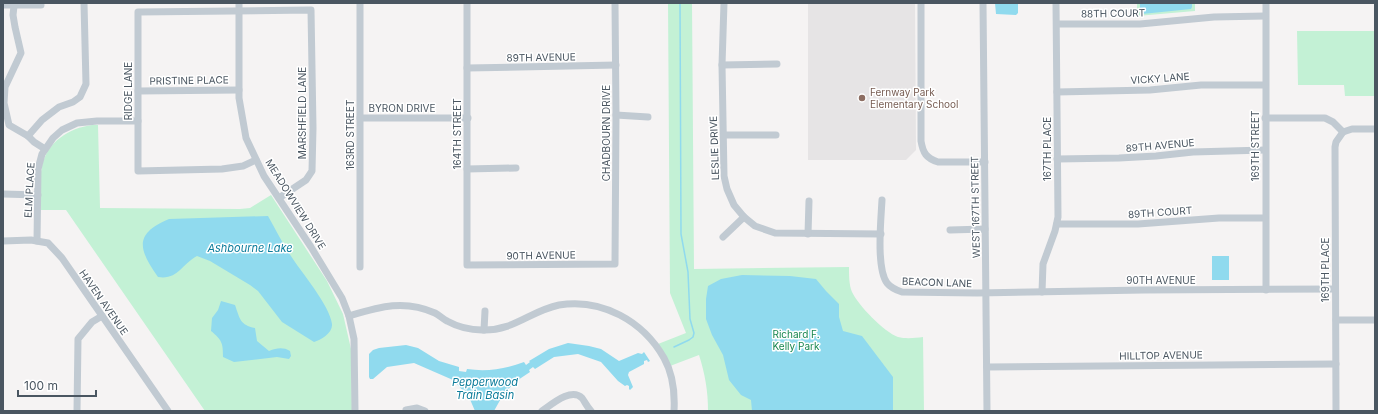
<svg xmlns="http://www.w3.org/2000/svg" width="1378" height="414" font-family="Inter,sans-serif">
  <rect width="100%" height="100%" fill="#f5f3f3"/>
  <polygon fill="#e6e4e5" points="808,3 915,3 916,150 906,160 808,160"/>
  <g fill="#c3f1d5">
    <path d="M668 3H692L694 269 849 267C849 275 849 285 852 292 858 305 884 332 898 337 906 339 915 338 923 337L924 411H708C708 391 705 374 699 355L670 366 658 344 686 333 670 293Z"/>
    <polygon points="1137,3 1195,3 1195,11 1137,16"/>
    <polygon points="1297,31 1375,31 1375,96 1345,96 1344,85 1298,85"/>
    <path d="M92 125H98L100 208 240 209 250 208 271 195 327 281 343 314 351 349 352 411H205L66 210H41C41 196 39 180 42 166 47 142 69 128 92 125Z"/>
  </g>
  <g fill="#90daee">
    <polygon points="995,3 1018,3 1018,13 1016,15 996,14"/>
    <polygon points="1140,3 1192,3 1192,7 1191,9 1142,14 1140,11"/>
    <path d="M268 216C275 228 281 241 289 253 300 271 330 305 332 324 333 333 321 340 314 342L282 322 258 291 250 285 210 261 197 256C181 265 178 280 158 277 139 250 133 234 169 219Z"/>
    <rect x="1212" y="256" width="17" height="24"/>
    <polygon points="742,275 790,276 816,279 826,291 839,304 839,317 843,331 862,336 893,377 893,411 752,411 751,400 741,395 729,380 723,355 712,335 706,319 706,299 708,286 721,279"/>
    <path d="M221 301 235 305C240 319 240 325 255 328L257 341 269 351C277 348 283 347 290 351L291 356 289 359 277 357 234 362 223 357C223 343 222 340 211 331L212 318 218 310Z"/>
    <path d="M568 343 589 346 601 349 619 361 638 353 642 354 644 352 650 361 648 362 647 360 644 361V364L629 372 628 375 633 387 630 390 629 389V386L627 385 625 386 618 381 601 362 578 354 554 357 535 369 533 367 529 370 530 372 518 380 504 393 494 411H475L469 397 453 380 414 363 387 367 373 379H370L369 377V354L373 350 379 348 406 345 418 348 439 361 459 367V371L466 372 467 369C487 372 505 369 524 362L526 365 530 362 529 361 549 349Z"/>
  </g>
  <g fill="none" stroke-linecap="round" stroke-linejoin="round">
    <polyline stroke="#90daee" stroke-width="1.5" points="674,347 689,340 693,337 694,333 690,319 688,272 681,234 680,3"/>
    <g stroke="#c1cad2" stroke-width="7">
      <polyline points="239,3 239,98 246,138 264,176 311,247 342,298 349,316 354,339 355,411"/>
      <polyline points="360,3 360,267"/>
      <polyline points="467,3 467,265 615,264 616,115 615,3"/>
      <polyline points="724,3 722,65 724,176 727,189 734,205 744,217 755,226 775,233 881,234"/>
      <path d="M921 3V141C923 153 926 158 938 162H985"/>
      <polyline points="983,3 987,411"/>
      <polyline points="1266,3 1266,290"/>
      <polyline points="3,5 41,5"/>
      <polyline points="14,6 13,15 15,27 21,53 5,87 4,103 9,125 28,136 34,142 45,149"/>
      <polyline points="1057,24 1140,24 1214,17 1265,16"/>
      <polyline points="722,65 777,64"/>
      <polyline points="467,68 616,65"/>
      <polyline points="138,91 239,90"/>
      <polyline points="1057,92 1150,90 1201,85 1265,85"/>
      <polyline points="616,115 648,117"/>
      <polyline points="360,118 468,118"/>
      <polyline points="1265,118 1325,118 1333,122 1343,132 1352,129 1375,129"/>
      <polyline points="724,135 776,135"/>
      <polyline points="28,136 42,120 59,107 73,102 80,97 86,84 84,3"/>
      <polyline points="1057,159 1119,158 1156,156 1193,152 1265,150"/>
      <polyline points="256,160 243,166 222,169 138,171 138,12 311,10 313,128 312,171 306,180 279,198"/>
      <polyline points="467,169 516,168"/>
      <polyline points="3,194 38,195"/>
      <path d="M882 200C881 219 876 268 887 283 891 288 896 290 902 292L977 293 1144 290 1335 289"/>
      <polyline points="1057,224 1138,224 1219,218 1265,218"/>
      <polyline points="950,230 985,229"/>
      <polyline points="808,234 809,201"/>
      <polyline points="723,237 744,217"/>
      <polyline points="3,241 31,240 48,243 62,258 168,411"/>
      <polyline points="37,241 38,169 42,154 53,138 62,130 77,123 97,121 138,121"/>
      <polyline points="1042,292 1043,264 1055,231 1058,217 1056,3"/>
      <path d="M349 316C379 307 404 299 435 313 439 315 443 319 447 321 458 327 470 330 482 330 514 331 530 311 559 305 602 298 643 321 664 358 673 374 675 393 674 411"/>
      <polyline points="1336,320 1375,320"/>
      <polyline points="484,330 485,311"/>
      <polyline points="987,367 1336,364"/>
      <polyline points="406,410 417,408 425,411"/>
      <polyline points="77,411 78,339 92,322 102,316"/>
      <path d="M542 411C551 405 571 387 582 398 585 402 587 407 591 411"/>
      <polyline points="1336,411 1335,147 1336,142 1343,132"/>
    </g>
  </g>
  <circle fill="#8d6e63" stroke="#fff" stroke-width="1.5" cx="862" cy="98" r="4"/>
  <g text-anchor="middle" stroke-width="3" stroke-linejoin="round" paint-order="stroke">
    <g font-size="10" fill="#4a5661" stroke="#fff">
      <text transform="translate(1113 13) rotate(-1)" y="4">88TH COURT</text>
      <text transform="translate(541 57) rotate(-1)" y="4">89TH AVENUE</text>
      <text transform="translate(1160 78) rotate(-4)" y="4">VICKY LANE</text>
      <text transform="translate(189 80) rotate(-1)" y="4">PRISTINE PLACE</text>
      <text transform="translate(128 91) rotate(-90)" y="4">RIDGE LANE</text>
      <text x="402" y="112">BYRON DRIVE</text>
      <text transform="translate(302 113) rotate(-90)" y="4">MARSHFIELD LANE</text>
      <text transform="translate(606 133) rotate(-90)" y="4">CHADBOURN DRIVE</text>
      <text transform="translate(457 134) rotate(-90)" y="4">164TH STREET</text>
      <text transform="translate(350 135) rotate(-90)" y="4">163RD STREET</text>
      <text transform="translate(1160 145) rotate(-5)" y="4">89TH AVENUE</text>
      <text transform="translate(1255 146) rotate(-90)" y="4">169TH STREET</text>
      <text transform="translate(714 148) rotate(-92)" y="4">LESLIE DRIVE</text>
      <text transform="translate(1047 149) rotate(-90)" y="4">167TH PLACE</text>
      <text transform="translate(29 190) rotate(-87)" y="4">ELM PLACE</text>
      <text transform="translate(296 204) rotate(58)" y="4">MEADOWVIEW DRIVE</text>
      <text transform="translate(975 207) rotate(-91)" y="4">WEST 167TH STREET</text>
      <text transform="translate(1160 212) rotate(-4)" y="4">89TH COURT</text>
      <text transform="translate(541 255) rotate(-1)" y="4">90TH AVENUE</text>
      <text transform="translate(1325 270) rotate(-90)" y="4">169TH PLACE</text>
      <text x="1161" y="284">90TH AVENUE</text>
      <text transform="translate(937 282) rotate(2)" y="4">BEACON LANE</text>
      <text transform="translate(104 302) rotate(55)" y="4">HAVEN AVENUE</text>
      <text transform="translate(1161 355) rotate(-1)" y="4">HILLTOP AVENUE</text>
    </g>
    <g font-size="10" fill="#785e54" stroke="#fff" text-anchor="start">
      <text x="870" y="96">Fernway Park<tspan x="870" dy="12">Elementary School</tspan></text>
    </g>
    <g font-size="10" fill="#17864f" stroke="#fff">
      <text x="796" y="338">Richard F.<tspan x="796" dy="12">Kelly Park</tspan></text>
    </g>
    <g font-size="11" font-style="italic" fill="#0c7c9b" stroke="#fff">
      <text x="250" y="252">Ashbourne Lake</text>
      <text x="485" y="386">Pepperwood<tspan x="485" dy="13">Train Basin</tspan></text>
    </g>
  </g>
  <rect width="1378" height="414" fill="none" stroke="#4a5661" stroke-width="8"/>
  <path d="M18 390v6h78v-6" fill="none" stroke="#4a5661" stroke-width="2"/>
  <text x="24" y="390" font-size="12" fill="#4a5661" stroke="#ffffff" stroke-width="3" paint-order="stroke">100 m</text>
</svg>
